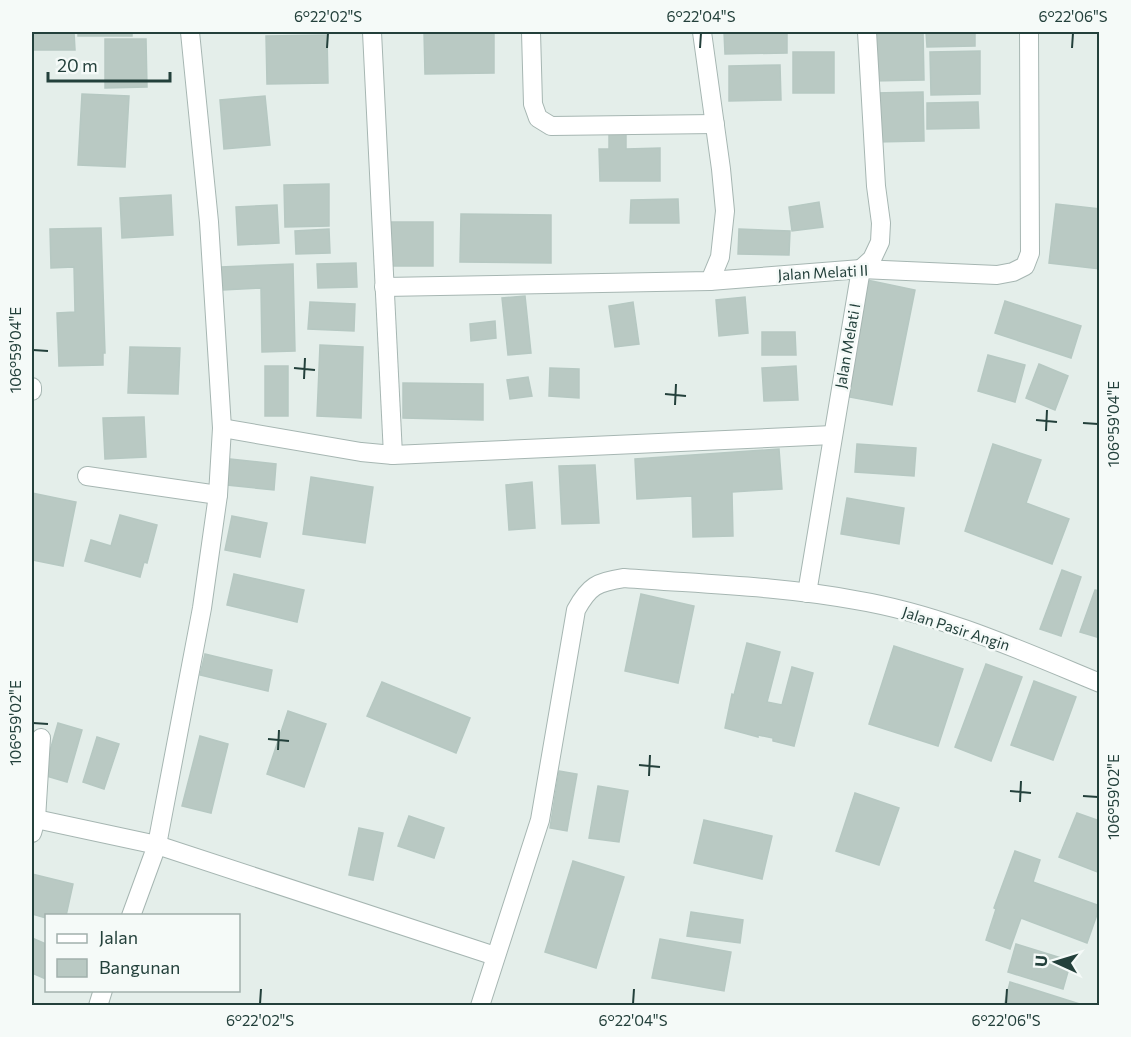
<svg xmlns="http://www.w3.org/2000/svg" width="1131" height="1037" font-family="Commissioner,sans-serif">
  <rect width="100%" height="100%" fill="#e4eeea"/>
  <g fill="#b9c9c3" stroke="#b6c8c2" stroke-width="1.5">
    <polygon points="32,32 74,32 75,50 32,50"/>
    <rect x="78" y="32" width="54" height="4"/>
    <polygon points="424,32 494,32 494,73 425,74"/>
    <polygon points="724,32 787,32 787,53 725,54"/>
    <polygon points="871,32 923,32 924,80 872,81"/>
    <polygon points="926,32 975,32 975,46 927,47"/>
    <polygon points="327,35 328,83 267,84 266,36"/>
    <polygon points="105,39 146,39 147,87 105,88"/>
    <polygon points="980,51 980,94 931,95 930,52"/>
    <rect x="793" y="52" width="41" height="41"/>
    <polygon points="780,65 781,100 729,101 729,66"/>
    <polygon points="923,92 924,141 875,142 874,93"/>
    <polygon points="82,94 129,96 125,167 78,165"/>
    <polygon points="265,96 270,145 224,149 220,100"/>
    <polygon points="978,102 979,128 927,129 927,103"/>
    <polygon points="626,130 626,149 660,148 660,181 600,181 599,149 609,149 609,131"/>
    <polygon points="329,184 329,226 285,227 284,185"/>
    <polygon points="171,195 173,235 122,238 120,198"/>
    <polygon points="678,199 679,223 630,223 631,200"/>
    <polygon points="819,202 823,227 792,231 789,207"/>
    <polygon points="1056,204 1100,209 1100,269 1049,263"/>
    <polygon points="277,205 279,243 238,245 236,207"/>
    <polygon points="461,214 551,215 551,263 460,262"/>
    <rect x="390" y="222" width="43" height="44"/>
    <polygon points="101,228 105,353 103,353 103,365 59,366 57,313 75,312 74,267 51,268 50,229"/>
    <polygon points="329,229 330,253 296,254 295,231"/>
    <polygon points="739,229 790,231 789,255 738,254"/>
    <polygon points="356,263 357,287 318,288 317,264"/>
    <polygon points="293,264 295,351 262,352 261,288 223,290 221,267"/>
    <polygon points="867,280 915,290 892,405 844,396"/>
    <polygon points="525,296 531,353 508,355 502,298"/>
    <polygon points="745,297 748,333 719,336 716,300"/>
    <polygon points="1005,301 1081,326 1071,358 995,333"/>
    <polygon points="310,302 355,304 354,331 308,329"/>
    <polygon points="633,302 639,344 615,347 609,306"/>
    <polygon points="495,321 496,338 471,341 470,324"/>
    <polygon points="762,332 795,332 796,355 762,355"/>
    <polygon points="320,345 363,347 361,418 317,416"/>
    <polygon points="130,347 180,348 178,394 128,393"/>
    <polygon points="988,355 1025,365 1015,402 978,391"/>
    <polygon points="1039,364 1068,376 1055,410 1026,398"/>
    <rect x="265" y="366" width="23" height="50"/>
    <polygon points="796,366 798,400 764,401 762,368"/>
    <polygon points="550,368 579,369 579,398 549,396"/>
    <polygon points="528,377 532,396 510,399 507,380"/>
    <polygon points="403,383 483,384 483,420 403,418"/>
    <polygon points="144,417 146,457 105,459 103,418"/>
    <polygon points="857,444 916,448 914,476 855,472"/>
    <polygon points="993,444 1041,460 1026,503 1069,519 1052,564 965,531"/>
    <polygon points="779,449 782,489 732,492 733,536 693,537 692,496 637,499 635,459"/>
    <polygon points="230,459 276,464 274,490 227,485"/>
    <polygon points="595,465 599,523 562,524 559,466"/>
    <polygon points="311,477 373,487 365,543 303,534"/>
    <polygon points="532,482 535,528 509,530 506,485"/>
    <polygon points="32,493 76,502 63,566 32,560"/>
    <polygon points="847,498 904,508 899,544 841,534"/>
    <polygon points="120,515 157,525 147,563 144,562 140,577 85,561 91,540 111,546"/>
    <polygon points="232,516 267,523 260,557 225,550"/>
    <polygon points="1062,570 1081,577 1061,636 1040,629"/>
    <polygon points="234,574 304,590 297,622 227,605"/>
    <polygon points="1095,590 1100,591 1100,638 1080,632"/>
    <polygon points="641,594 694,606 678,683 625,671"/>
    <polygon points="747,643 780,652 767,702 782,705 792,667 813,673 794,746 773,741 773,738 758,735 758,737 725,728 732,694 734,695"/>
    <polygon points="894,646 963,669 938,746 869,724"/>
    <polygon points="205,654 272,670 268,691 200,675"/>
    <polygon points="986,664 1022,677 991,761 955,747"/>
    <polygon points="1034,681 1076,697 1053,760 1011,745"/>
    <polygon points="382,682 470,718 456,753 367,716"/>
    <polygon points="288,711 326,724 304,787 267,774"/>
    <polygon points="58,723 82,730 67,782 43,775"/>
    <polygon points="200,736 228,744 211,813 182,806"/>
    <polygon points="97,737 119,744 104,789 83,782"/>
    <polygon points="559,771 577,774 567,831 550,828"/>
    <polygon points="598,786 628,791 619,842 589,838"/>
    <polygon points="855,793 899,808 879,865 836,851"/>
    <polygon points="1077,813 1100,821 1100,873 1059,857"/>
    <polygon points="409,816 444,828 434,858 398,846"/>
    <polygon points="704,820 772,836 762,879 694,863"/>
    <polygon points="359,828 383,833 373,880 349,875"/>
    <polygon points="1015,851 1040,860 1033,882 1100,906 1087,943 1021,918 1010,949 986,940 996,909 994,908"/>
    <polygon points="573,861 624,877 596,968 545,952"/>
    <polygon points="32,874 73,884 66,916 46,916 46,918 32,914"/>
    <polygon points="691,912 743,920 740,943 687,936"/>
    <polygon points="32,938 46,944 46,979 32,973"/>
    <polygon points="660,939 731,952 724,991 652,978"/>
    <polygon points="1016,944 1071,961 1063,989 1008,972"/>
    <polygon points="1010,982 1086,1006 1004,1006"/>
  </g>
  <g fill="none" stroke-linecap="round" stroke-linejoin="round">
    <defs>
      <g id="minor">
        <polyline points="372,32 393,455"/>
        <polyline points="531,32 533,104 538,118 551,126 715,124"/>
        <polyline points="702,32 721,169 725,211 720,257 710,281"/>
        <polyline points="384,287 710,281 861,269 997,275 1013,272 1025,266 1030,253 1029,32"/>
        <polyline points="32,387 32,391"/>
        <polyline points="222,428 361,452 393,455 833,435"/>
        <polyline points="87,476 218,495"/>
        <polyline points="807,593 861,269 872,259 880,242 881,223 876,186 867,32"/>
        <polyline points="36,819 157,845 495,956"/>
        <polyline points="32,833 36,819 41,738"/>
        <polyline points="131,916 157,845 202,608 218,495 222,428 209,222 190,32"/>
        <polyline points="98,1006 103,990"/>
        <path d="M480 1006 540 820 576 610C589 586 597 582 624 578 700 584 779 586 855 600 940 614 1020 650 1100 683"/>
      </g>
    </defs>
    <use href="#minor" stroke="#a6b6b2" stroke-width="20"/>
    <use href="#minor" stroke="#fff" stroke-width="18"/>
  </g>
  <path fill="none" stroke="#23403b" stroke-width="2" d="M327 48 328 33M700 48 701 33M1072 48 1073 33M33 350 48 351M294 368 315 370M304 379 305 358M665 394 686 396M675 405 676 384M1036 420 1057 422M1083 423 1098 424M1046 431 1047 410M33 723 48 724M268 739 289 741M278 750 279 730M639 765 660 767M649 776 650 755M1010 791 1031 793M1083 796 1098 797M1020 802 1021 781M260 1004 261 989M633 1004 634 989M1006 1004 1007 989"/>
  <g text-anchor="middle" stroke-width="5" stroke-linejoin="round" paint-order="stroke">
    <g font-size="15" fill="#23403b" stroke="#f5faf8">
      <text transform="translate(823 273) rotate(-3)" y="5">Jalan Melati II</text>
      <text transform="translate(848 346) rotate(-80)" y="5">Jalan Melati I</text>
      <text transform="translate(956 629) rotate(18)" y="5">Jalan Pasir Angin</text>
    </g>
  </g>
  <rect width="1131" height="1037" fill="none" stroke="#f5faf8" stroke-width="66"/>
  <rect x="45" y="914" width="195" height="78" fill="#f5faf8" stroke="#a1b0ac" stroke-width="1.5"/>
  <rect x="57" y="934" width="30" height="9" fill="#ffffff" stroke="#a1b0ac" stroke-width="1.5"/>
  <text x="99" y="944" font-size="18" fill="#23403b">Jalan</text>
  <rect x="57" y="959" width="30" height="18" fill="#b9c9c3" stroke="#a1b0ac" stroke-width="1.5"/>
  <text x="99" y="974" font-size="18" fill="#23403b">Bangunan</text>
  <g transform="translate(1056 962) rotate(274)" stroke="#f5faf8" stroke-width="4.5" paint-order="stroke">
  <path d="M0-4.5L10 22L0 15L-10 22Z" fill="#23403b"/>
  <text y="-9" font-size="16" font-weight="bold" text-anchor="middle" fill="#23403b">U</text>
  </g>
  <path d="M48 72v9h122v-9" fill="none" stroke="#23403b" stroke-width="3"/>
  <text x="57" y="72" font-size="18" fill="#23403b" stroke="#f5faf8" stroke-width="4.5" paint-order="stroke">20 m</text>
  <rect x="33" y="33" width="1065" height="971" fill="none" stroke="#23403b" stroke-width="2"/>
  <g font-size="15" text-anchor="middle" fill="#23403b">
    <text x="328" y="22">6°22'02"S</text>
    <text x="701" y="22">6°22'04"S</text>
    <text x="1073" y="22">6°22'06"S</text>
    <text transform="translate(16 350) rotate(-90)" y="5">106°59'04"E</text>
    <text transform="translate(1114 424) rotate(-90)" y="5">106°59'04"E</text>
    <text transform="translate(16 723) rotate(-90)" y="5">106°59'02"E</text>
    <text transform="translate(1114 797) rotate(-90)" y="5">106°59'02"E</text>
    <text x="260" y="1026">6°22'02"S</text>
    <text x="633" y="1026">6°22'04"S</text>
    <text x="1006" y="1026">6°22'06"S</text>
  </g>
</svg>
